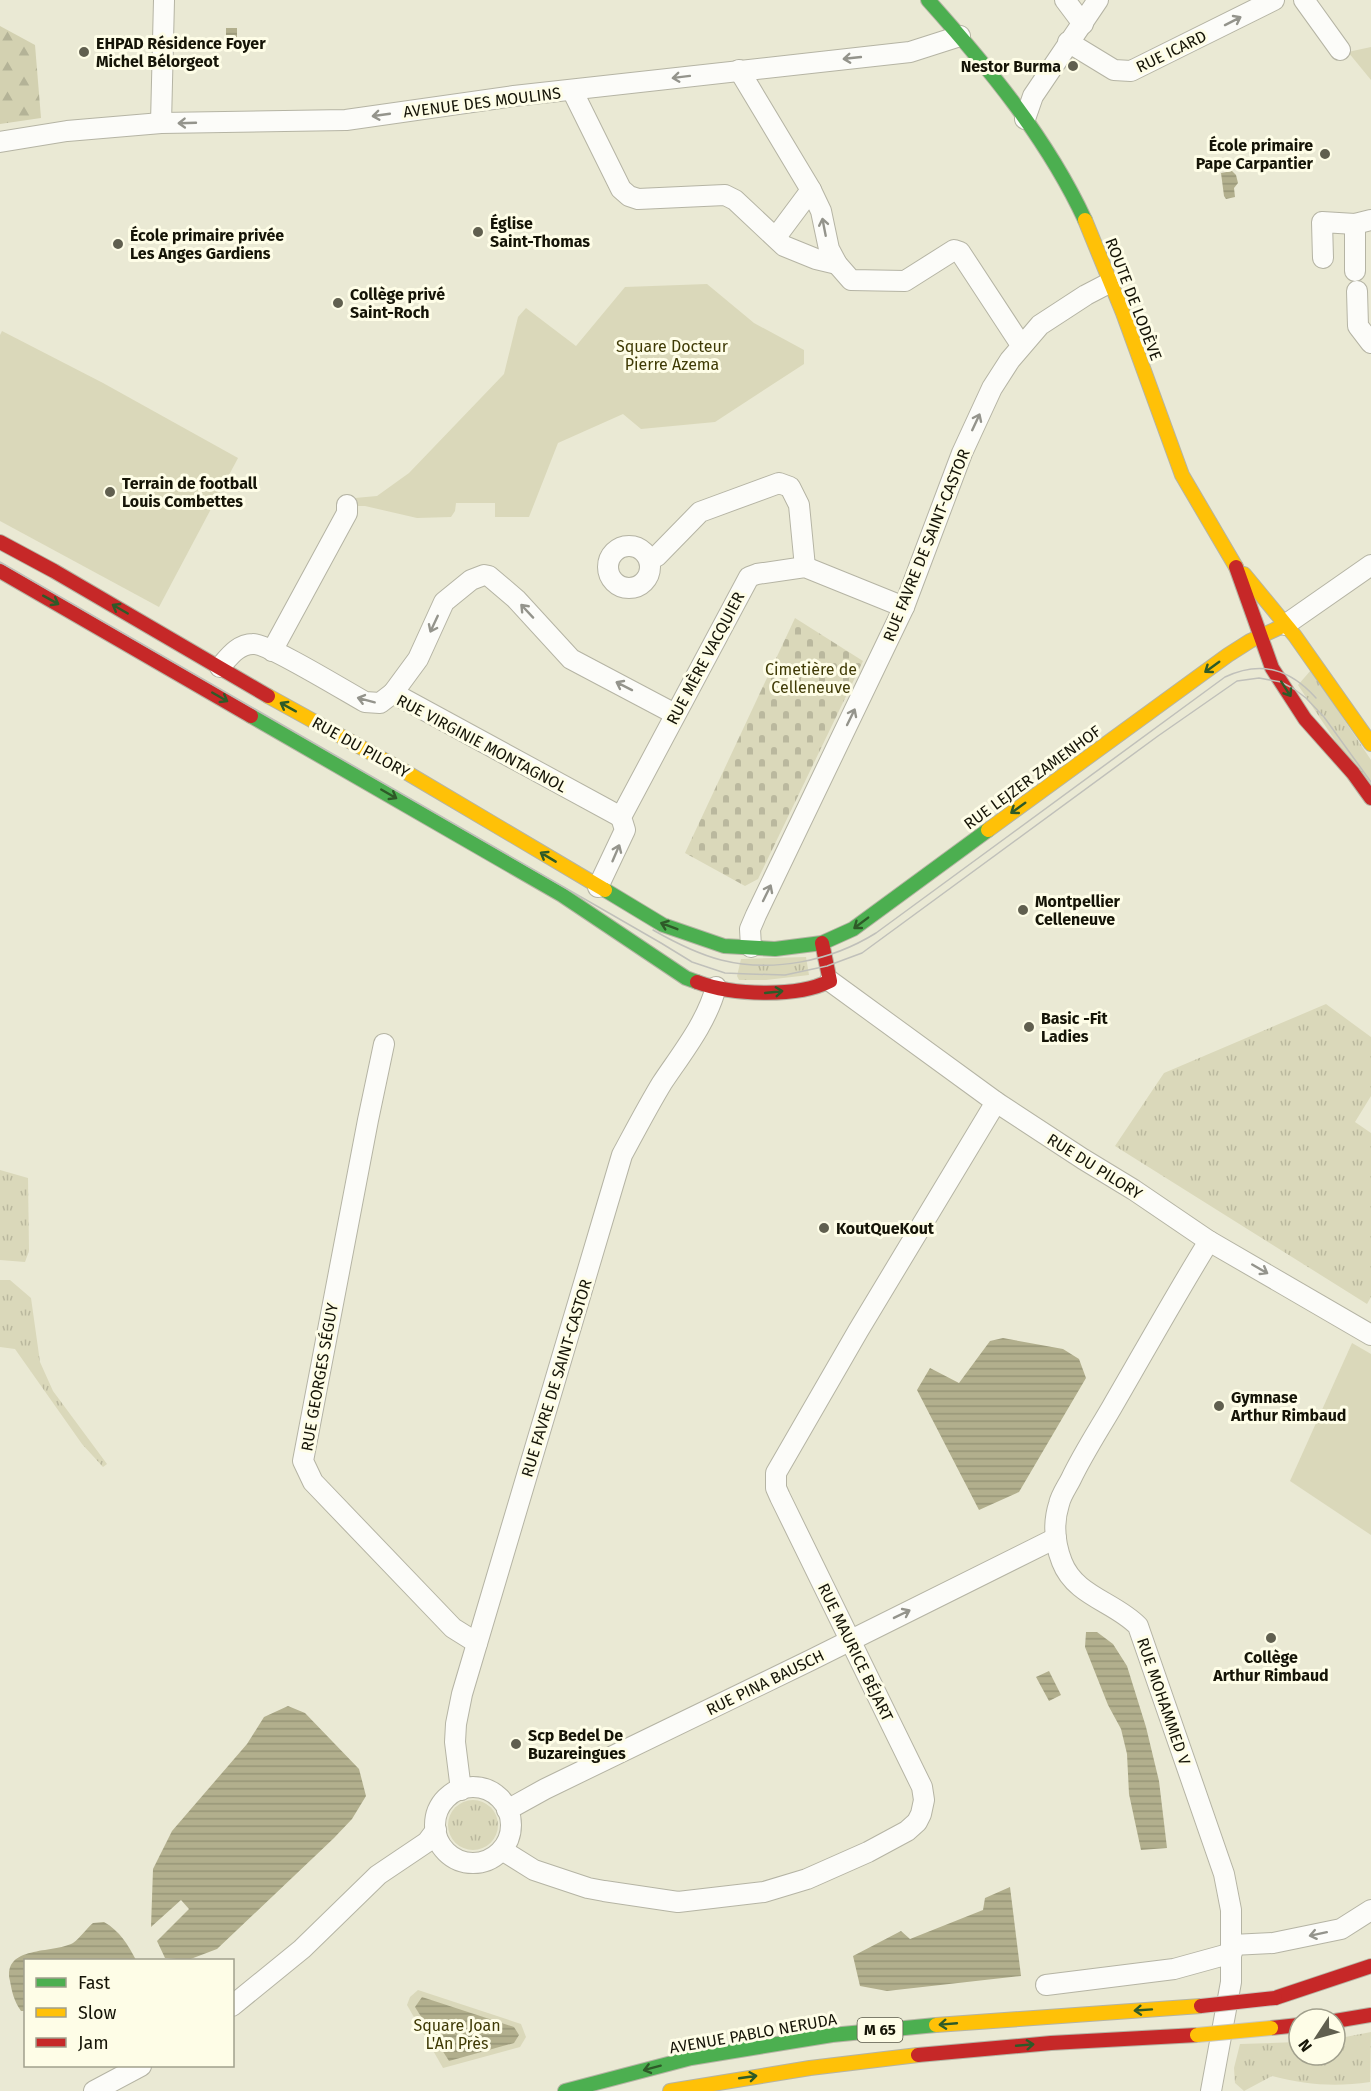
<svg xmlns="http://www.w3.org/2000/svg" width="1371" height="2091" font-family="'Fira Sans',sans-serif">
  <defs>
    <pattern id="grass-tufts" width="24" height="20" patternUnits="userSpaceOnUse" patternTransform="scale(1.5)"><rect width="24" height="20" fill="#dad8ba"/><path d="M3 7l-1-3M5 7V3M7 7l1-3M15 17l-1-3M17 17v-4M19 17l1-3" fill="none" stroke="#bab89e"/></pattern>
    <pattern id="forest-firs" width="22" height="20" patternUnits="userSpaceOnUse" patternTransform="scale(1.5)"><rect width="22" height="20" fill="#d3d1b1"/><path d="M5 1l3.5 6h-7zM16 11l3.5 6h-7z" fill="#b4b397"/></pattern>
    <pattern id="cemetery-stones" width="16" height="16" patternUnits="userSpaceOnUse" patternTransform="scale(1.5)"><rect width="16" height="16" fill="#dad8ba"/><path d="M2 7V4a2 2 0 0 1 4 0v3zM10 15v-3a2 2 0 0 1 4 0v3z" fill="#bab89e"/></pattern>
    <pattern id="water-rules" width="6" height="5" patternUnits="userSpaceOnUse" patternTransform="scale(1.5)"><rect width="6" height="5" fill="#b2af8d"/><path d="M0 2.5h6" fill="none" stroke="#989678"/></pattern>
  </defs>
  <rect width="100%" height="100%" fill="#eae9d4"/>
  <g fill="url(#grass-tufts)">
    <polygon points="1311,670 1371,760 1371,790 1350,763 1298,685"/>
    <polygon points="806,957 809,975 766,980 739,980 737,976 741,959"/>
    <polygon points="1326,1004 1371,1037 1371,1096 1355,1122 1371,1133 1371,1297 1367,1304 1115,1146 1164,1073"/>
    <polygon points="0,1170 28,1178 29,1251 25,1262 0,1260"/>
    <polygon points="0,1280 10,1280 31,1298 40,1362 53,1391 107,1464 103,1467 82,1444 15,1349 0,1347"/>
    <circle cx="473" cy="1825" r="25"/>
    <path d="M1371 2032 1370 2082C1336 2087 1306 2085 1272 2076L1244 2091 1235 2083 1234 2068 1240 2044 1299 2042V2055H1335V2039Z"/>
  </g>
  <polygon fill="url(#forest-firs)" points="0,26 35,45 41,118 0,124"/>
  <polygon fill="url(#cemetery-stones)" points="795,618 863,661 758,879 745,886 685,853"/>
  <g fill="#dad8ba">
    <polygon points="1371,47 1371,80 1348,52"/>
    <polygon points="707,284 754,323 804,350 804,364 715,422 641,429 623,414 558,443 529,517 495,517 495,503 456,503 455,511 451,517 417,518 365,506 352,506 351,503 355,498 377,496 409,473 504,374 518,317 526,308 576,346 625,287"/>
    <polygon points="2,331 103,383 238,458 159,607 0,521 0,335"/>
    <polygon points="1352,1343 1371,1354 1371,1535 1290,1481"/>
    <polygon points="418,1990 521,2024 526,2037 520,2047 443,2068 407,2005 410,1997"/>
  </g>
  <g fill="url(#water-rules)">
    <rect x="226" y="28" width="11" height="20"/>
    <polygon points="1232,171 1236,175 1238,183 1234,188 1235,197 1226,199 1224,196 1221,173"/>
    <polygon points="1003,1338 1063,1349 1079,1359 1086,1378 1019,1492 979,1510 917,1390 930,1368 959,1383 990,1341"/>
    <polygon points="1086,1632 1097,1632 1113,1644 1127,1666 1146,1727 1159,1781 1167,1848 1141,1850 1129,1794 1127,1754 1121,1729 1108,1705 1085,1647"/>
    <polygon points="1049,1671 1061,1695 1049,1701 1036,1677"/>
    <polygon points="288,1706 305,1713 359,1769 366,1796 352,1819 334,1838 217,1949 188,1960 165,1958 157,1941 189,1909 181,1900 151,1927 153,1869 172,1831 247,1744 264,1717"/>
    <polygon points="1010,1887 1021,1976 887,1991 860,1986 853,1956 901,1931 910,1939 983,1910 985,1898"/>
    <path d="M104 1922C120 1931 128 1945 136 1960H26L25 2011H21C14 2001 12 1992 10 1981 2 1945 53 1954 73 1943 80 1938 87 1928 93 1923Z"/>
    <polygon points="422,1997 514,2027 519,2035 514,2043 449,2061 415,2007"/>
  </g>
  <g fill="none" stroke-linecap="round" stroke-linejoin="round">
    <defs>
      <g id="street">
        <polyline points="1065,0 1083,24"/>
        <polyline points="1304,0 1340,50"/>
        <polyline points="1068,42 1114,70 1131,71 1274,0"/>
        <polyline points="739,70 811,190 821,211 829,249 837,264 851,280 905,281 954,250 960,252 1021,345"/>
        <polyline points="572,90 621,189 629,196 638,199 725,195 735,200 784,246 816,259 837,264"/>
        <polyline points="1025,119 1033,96 1098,0"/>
        <polyline points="161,123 164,0"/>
        <polyline points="0,142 67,131 161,123 346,120 514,96 910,52 960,36"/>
        <polyline points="1355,224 1355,271"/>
        <polyline points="776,237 811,190"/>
        <polyline points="1323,258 1322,222 1355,224 1371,220"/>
        <polyline points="1357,291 1358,326 1371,343"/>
        <circle cx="629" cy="567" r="21"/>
        <polyline points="650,560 657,556 700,512 779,483 790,487 799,505 805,567"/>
        <polyline points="1285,625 1371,565"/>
        <polyline points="272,651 347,513 347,505"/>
        <path d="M220 667C229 657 238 644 253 644 267 643 347 692 365 702L380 703 393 693 621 817"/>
        <polyline points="393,693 418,659 444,602 471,580 484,575 489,576 516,599 571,659 675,714"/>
        <polyline points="598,887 625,830 621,817 749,577 757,574 805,567 904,607"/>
        <polyline points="751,947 750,929 756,915 904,607 962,453 992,388 1010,360 1040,325 1086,295 1111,282"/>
        <polyline points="830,981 996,1102 1083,1159 1134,1190 1209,1241 1371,1335"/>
        <polyline points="384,1044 368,1120 303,1461 313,1482 453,1628 477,1643"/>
        <path d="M1209 1241C1175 1296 1144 1352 1112 1407 1098 1431 1083 1454 1071 1479 1067 1487 1061 1495 1059 1504 1053 1523 1055 1544 1062 1562 1075 1596 1115 1602 1138 1626L1224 1874 1231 1910V1982L1211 2091"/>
        <circle cx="473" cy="1825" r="38"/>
        <path d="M461 1790 455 1742 456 1724 462 1694 622 1155C635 1131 648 1106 662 1083 682 1053 707 1022 716 987"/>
        <polyline points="507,1810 545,1789 811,1660 1056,1538"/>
        <polyline points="502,1850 534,1870 588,1888 604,1891 678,1902 764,1892 807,1879 868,1852 907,1831 917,1822 921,1814 924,1800 922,1787 780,1497 776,1488 776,1473 858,1331 996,1102"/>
        <polyline points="1232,1945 1273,1943 1341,1929 1371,1910"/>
        <polyline points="1046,1985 1174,1969 1232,1953"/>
        <polyline points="232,2006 302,1949 378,1875 427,1842 436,1830"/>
        <polyline points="94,2091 141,2066"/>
      </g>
      <g id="fast">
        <path d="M928 0C988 67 1047 138 1085 220"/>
        <polyline points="251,716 562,895 686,978 697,982"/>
        <polyline points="605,890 663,925 724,946 775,949 822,943 853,929 988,830"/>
        <polyline points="565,2091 691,2058 832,2035 936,2025"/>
      </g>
      <g id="slow">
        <polyline points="1085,220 1123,313 1182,475 1236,567"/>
        <polyline points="1244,574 1295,636 1371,744"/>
        <polyline points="268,696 404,771 605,890"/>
        <polyline points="988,830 1228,655 1250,641 1285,625"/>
        <polyline points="936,2025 1201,2006"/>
        <polyline points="670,2091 810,2068 918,2055"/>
      </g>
      <g id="jam">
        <polyline points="0,542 54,571 268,696"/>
        <polyline points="1236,567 1272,668 1305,719 1353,773 1371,798"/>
        <polyline points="0,571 251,716"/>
        <path d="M697 982C732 995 796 998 830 981L822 943"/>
        <polyline points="1275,1998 1371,1966"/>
        <polyline points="1335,2021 1371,2015"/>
        <polyline points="1271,2028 1299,2025"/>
        <polyline points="918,2055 1051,2043 1197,2035"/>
      </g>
    </defs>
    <use href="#street" stroke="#b5b4a4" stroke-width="22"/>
    <use href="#fast" stroke="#b5b4a4" stroke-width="16"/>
    <use href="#slow" stroke="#b5b4a4" stroke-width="16"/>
    <use href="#jam" stroke="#b5b4a4" stroke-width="16"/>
    <use href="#street" stroke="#fcfcf9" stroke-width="20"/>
    <use href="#fast" stroke="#4caf50" stroke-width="14"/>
    <use href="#slow" stroke="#ffc107" stroke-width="14"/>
    <use href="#jam" stroke="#c62828" stroke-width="14"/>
    <g stroke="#c0c0ba" stroke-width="1.5">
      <polyline points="0,562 661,943 692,962 725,973 749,974 785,975 827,966 862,953 1158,736 1237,681 1259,678 1281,682 1294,689 1306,698 1324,717 1371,782"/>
      <path d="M653 930C674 942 698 954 721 960 773 973 831 961 876 933L1225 677C1261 660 1290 669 1316 698"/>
    </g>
    <defs>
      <polyline id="slow-bridge" points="1197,2035 1271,2028"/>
      <polyline id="jam-bridge" points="1201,2006 1275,1998"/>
    </defs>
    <use href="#slow-bridge" stroke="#c9c8be" stroke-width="16" stroke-linecap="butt"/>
    <use href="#jam-bridge" stroke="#c9c8be" stroke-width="16" stroke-linecap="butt"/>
    <use href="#slow-bridge" stroke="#ffc107" stroke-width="14"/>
    <use href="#jam-bridge" stroke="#c62828" stroke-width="14"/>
  </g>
  <defs><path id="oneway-shaft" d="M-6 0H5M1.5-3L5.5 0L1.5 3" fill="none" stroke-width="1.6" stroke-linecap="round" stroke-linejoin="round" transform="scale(1.5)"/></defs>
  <g stroke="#94948c">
    <use href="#oneway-shaft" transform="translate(1233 21) rotate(-27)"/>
    <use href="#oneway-shaft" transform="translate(852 58) rotate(174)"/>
    <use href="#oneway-shaft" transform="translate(681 77) rotate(173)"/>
    <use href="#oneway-shaft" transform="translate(381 115) rotate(172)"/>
    <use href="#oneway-shaft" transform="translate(187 123) rotate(178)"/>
    <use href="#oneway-shaft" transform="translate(824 227) rotate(-101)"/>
    <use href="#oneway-shaft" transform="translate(976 422) rotate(-65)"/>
    <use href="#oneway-shaft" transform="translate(527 611) rotate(-133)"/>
    <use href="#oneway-shaft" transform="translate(434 624) rotate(115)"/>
    <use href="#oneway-shaft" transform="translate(624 686) rotate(-153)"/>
    <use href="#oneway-shaft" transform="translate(366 700) rotate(-165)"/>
    <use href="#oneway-shaft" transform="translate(851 717) rotate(-64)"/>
    <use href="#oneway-shaft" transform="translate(616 853) rotate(-67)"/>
    <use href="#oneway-shaft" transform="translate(767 893) rotate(-64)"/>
    <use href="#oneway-shaft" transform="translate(1260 1269) rotate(30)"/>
    <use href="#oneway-shaft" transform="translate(902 1614) rotate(-26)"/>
    <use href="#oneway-shaft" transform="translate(1318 1934) rotate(168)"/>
  </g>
  <g stroke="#2e5a28">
    <use href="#oneway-shaft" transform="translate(51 600) rotate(29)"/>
    <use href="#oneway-shaft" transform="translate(120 609) rotate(-150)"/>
    <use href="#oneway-shaft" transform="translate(1212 667) rotate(144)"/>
    <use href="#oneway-shaft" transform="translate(1286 689) rotate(57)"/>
    <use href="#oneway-shaft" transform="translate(220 697) rotate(30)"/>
    <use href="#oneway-shaft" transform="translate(288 707) rotate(-151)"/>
    <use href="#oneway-shaft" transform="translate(389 794) rotate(30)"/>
    <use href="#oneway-shaft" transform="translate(1018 808) rotate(144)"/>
    <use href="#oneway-shaft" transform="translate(548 857) rotate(-149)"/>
    <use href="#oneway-shaft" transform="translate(861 923) rotate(143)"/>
    <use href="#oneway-shaft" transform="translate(669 926) rotate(-159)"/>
    <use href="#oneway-shaft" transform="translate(774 992) rotate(-6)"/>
    <use href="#oneway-shaft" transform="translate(1143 2010) rotate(176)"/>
    <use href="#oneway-shaft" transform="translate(948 2024) rotate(175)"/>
    <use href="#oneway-shaft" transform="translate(1025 2045) rotate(-5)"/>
    <use href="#oneway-shaft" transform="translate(652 2068) rotate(165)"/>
    <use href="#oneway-shaft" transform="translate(748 2077) rotate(-8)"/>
  </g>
  <g fill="#605f4f" stroke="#fefde7" stroke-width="2">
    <circle cx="84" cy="52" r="6"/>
    <circle cx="1073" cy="66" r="6"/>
    <circle cx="1325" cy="154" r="6"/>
    <circle cx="478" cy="232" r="6"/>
    <circle cx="118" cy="244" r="6"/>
    <circle cx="338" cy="303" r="6"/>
    <circle cx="110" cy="492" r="6"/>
    <circle cx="1023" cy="910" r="6"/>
    <circle cx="1029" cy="1027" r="6"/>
    <circle cx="824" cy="1228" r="6"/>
    <circle cx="1219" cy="1406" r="6"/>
    <circle cx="1271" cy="1638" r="6"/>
    <circle cx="516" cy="1744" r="6"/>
  </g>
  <g text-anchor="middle" stroke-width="6" stroke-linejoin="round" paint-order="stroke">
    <rect fill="#fefde7" stroke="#5b5a4a" stroke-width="1.5" x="857.5" y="2018" width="45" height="24" rx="4.5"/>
    <g font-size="15" font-weight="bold" fill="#151407">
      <text x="880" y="2035">M 65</text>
    </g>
    <g font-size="16" font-weight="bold" fill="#151407" stroke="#fefde7" text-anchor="start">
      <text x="96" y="49">EHPAD Résidence Foyer<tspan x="96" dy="18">Michel Bélorgeot</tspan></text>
      <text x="1061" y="72" text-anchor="end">Nestor Burma</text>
      <text x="1313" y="151" text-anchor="end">École primaire<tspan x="1313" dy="18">Pape Carpantier</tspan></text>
      <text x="490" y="229">Église<tspan x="490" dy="18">Saint-Thomas</tspan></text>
      <text x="130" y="241">École primaire privée<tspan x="130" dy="18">Les Anges Gardiens</tspan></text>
      <text x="350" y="300">Collège privé<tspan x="350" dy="18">Saint-Roch</tspan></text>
      <text x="122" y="489">Terrain de football<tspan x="122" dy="18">Louis Combettes</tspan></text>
      <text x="1035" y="907">Montpellier<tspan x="1035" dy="18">Celleneuve</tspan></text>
      <text x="1041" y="1024">Basic -Fit<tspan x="1041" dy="18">Ladies</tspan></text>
      <text x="836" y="1234">KoutQueKout</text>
      <text x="1231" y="1403">Gymnase<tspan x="1231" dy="18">Arthur Rimbaud</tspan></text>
      <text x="1271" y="1663" text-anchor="middle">Collège<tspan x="1271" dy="18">Arthur Rimbaud</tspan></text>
      <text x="528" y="1741">Scp Bedel De<tspan x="528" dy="18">Buzareingues</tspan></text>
    </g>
    <g font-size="16" fill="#151407" stroke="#fefde7">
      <text transform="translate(1171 51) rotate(-26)" y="6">RUE ICARD</text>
      <text transform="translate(482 102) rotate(-7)" y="6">AVENUE DES MOULINS</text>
      <text transform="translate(1134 299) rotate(69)" y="6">ROUTE DE LODÈVE</text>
      <text transform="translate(926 545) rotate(-68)" y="6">RUE FAVRE DE SAINT-CASTOR</text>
      <text transform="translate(705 658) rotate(-62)" y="6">RUE MÈRE VACQUIER</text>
      <text transform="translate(482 743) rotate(28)" y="6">RUE VIRGINIE MONTAGNOL</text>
      <text transform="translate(361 747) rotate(29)" y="6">RUE DU PILORY</text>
      <text transform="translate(1032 777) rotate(-36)" y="6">RUE LEJZER ZAMENHOF</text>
      <text transform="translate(1095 1166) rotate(32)" y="6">RUE DU PILORY</text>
      <text transform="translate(319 1377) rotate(-80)" y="6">RUE GEORGES SÉGUY</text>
      <text transform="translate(556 1378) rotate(-73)" y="6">RUE FAVRE DE SAINT-CASTOR</text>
      <text transform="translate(856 1652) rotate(64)" y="6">RUE MAURICE BÉJART</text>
      <text transform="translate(765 1682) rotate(-26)" y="6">RUE PINA BAUSCH</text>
      <text transform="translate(1164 1701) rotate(71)" y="6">RUE MOHAMMED V</text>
      <text transform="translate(753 2033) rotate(-10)" y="6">AVENUE PABLO NERUDA</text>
    </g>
    <g font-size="16" fill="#3f3a05" stroke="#fefde7">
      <text x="672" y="352">Square Docteur<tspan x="672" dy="18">Pierre Azema</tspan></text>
      <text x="811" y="675">Cimetière de<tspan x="811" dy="18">Celleneuve</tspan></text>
      <text x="457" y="2031">Square Joan<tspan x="457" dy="18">L'An Près</tspan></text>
    </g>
  </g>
  <rect x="24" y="1959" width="210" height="108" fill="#fefde7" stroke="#a1a08d" stroke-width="1.5"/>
  <rect x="36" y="1978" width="30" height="9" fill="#4caf50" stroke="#a1a08d" stroke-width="1.5"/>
  <text x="78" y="1989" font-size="18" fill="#151407">Fast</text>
  <rect x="36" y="2008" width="30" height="9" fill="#ffc107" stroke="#a1a08d" stroke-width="1.5"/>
  <text x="78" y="2019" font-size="18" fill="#151407">Slow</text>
  <rect x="36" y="2038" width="30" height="9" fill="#c62828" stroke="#a1a08d" stroke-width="1.5"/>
  <text x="78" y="2049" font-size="18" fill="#151407">Jam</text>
  <g transform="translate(1317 2037) rotate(234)"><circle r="28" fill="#fefde7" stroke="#a1a08d" stroke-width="1.5"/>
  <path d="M0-4.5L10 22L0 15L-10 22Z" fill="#605f4f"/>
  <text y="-9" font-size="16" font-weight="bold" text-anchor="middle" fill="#151407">N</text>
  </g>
</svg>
